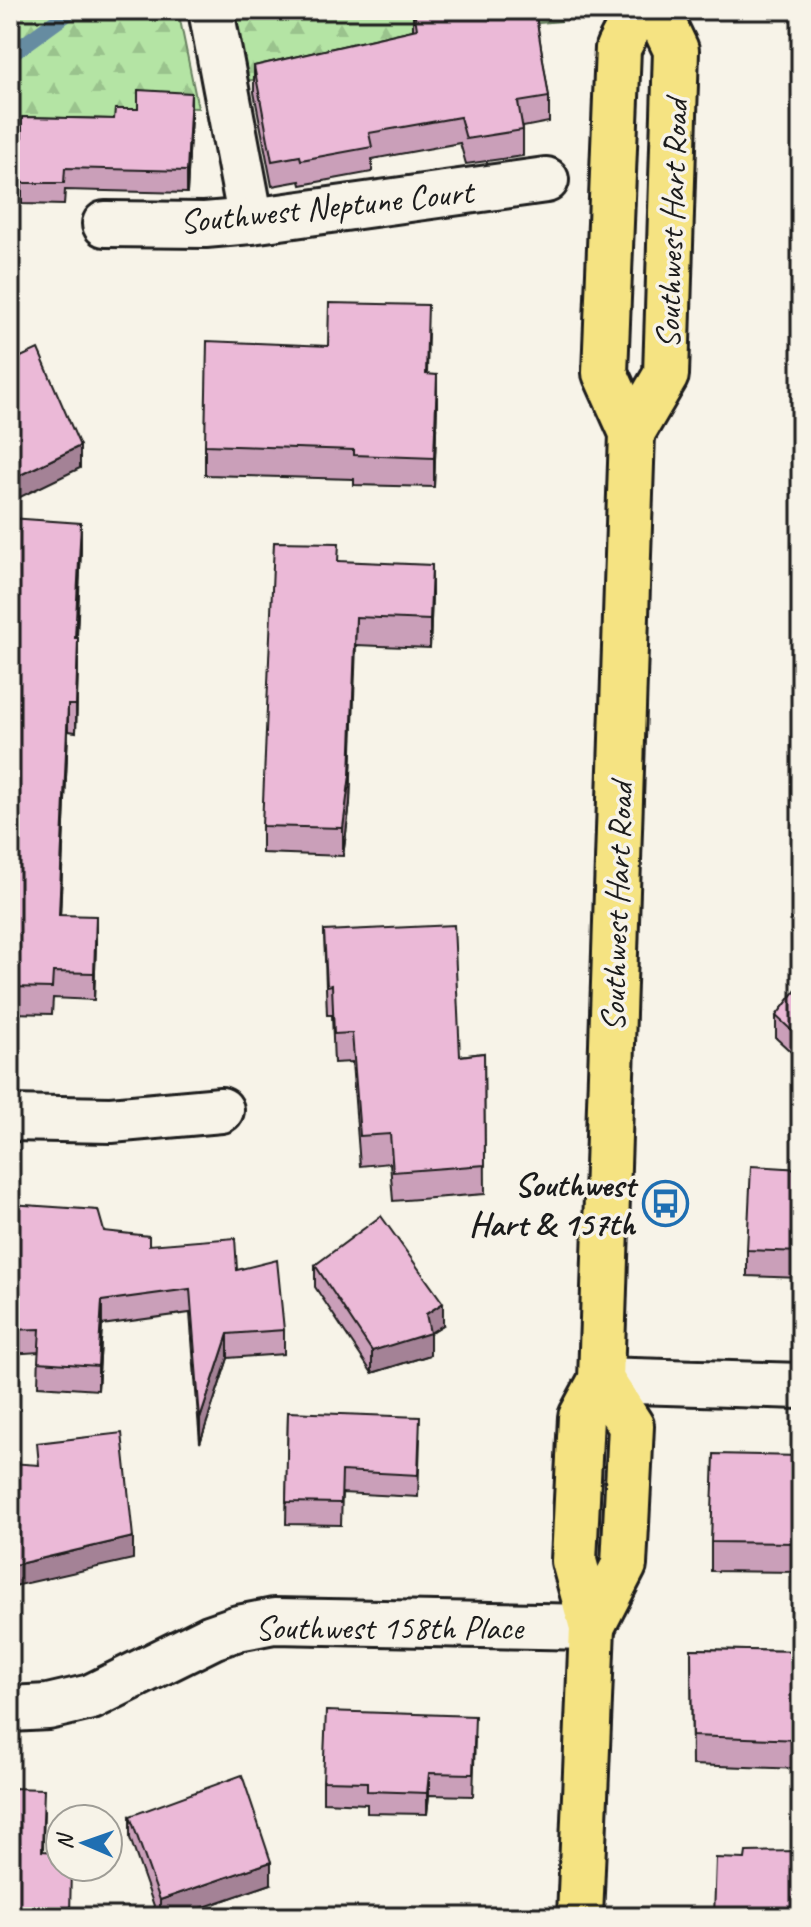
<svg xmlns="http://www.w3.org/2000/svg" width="811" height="1927" font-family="Caveat,sans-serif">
  <defs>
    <pattern id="forest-firs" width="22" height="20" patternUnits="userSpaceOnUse" patternTransform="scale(2)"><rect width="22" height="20" fill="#b4e4a4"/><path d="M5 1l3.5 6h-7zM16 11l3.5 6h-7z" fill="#9ac38d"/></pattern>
  </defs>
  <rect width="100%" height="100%" fill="#f7f3e8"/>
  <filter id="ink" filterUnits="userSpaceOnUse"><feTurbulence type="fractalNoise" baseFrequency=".0125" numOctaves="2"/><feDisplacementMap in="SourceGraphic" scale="16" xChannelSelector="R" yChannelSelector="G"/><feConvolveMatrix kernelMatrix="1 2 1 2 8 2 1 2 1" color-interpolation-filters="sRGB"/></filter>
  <g filter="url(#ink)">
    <g fill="url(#forest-firs)" stroke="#688060" stroke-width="2">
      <polygon points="10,10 178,10 198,108 157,107 156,116 10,145"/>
      <polygon points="225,10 562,10 561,21 505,26 395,55 240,82"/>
    </g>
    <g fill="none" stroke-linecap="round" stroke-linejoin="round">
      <polyline stroke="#668ca1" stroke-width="16" points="10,55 72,10"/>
      <defs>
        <g id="minor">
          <polyline points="211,10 251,221"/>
          <polyline points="105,224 205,225 251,221 546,180"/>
          <polyline points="10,1118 111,1120 221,1110"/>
          <polyline points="601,1380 801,1386"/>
          <polyline points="10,1709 48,1707 91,1697 212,1637 238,1628 274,1621 592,1627"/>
        </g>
        <g id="major">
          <polyline points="632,433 666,375 676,50 657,10"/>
          <polyline points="592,1627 624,1565 631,1426 601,1380"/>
          <polyline points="580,1917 592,1627 574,1561 581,1417 601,1380 632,433 605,373 618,48 638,10"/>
        </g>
      </defs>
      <use href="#minor" stroke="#1c1c1c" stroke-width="50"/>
      <use href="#major" stroke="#1c1c1c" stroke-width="50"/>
      <use href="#minor" stroke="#f7f3e8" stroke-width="44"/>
      <use href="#major" stroke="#f5e382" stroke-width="44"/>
    </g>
    <g fill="#ca9fb9" stroke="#1c1c1c" stroke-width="2">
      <polygon points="413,10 535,10 549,97 549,122 523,127 523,156 466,164 460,143 372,159 372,172 301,185 300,181 272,186 254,92 254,66 413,30"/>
      <polygon points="191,115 187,193 65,190 64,205 22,204 22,117 114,119"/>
      <polygon points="428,334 427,374 437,404 434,487 354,485 354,479 205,475 205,445 328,346"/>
      <polygon points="10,518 81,549 77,638 78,664 76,732 68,731 60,915 96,942 94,1000 53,998 52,1014 10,1013"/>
      <polygon points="339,561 432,593 430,648 356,645 350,803 343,856 262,853 262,826"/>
      <polygon points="324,931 460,1056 484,1053 485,1194 393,1201 390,1163 360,1166 352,1062 334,1063 332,1015 327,1015"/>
      <polygon points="801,984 801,1061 776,1038 776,1016"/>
      <polygon points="801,1169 801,1278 747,1276 747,1250"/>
      <polygon points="10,1204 237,1270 284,1330 284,1354 228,1358 200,1443 190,1313 102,1325 98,1390 38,1386 39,1352 10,1354"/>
      <polygon points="315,1265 443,1325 430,1333 430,1355 372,1373 315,1287"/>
      <polygon points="288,1412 420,1439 418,1497 342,1493 341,1525 286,1524"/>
      <polygon points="801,1456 801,1572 711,1571 711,1542"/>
      <polygon points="691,1649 801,1651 801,1769 692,1765"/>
      <polygon points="475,1738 473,1796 429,1795 427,1814 367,1813 367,1804 323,1802 323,1781"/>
      <polygon points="10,1788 44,1811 43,1851 70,1917 10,1917"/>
      <polygon points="130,1816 271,1884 175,1917 158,1917 130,1838"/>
    </g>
    <g fill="#a48296" stroke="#1c1c1c" stroke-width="2">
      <polygon points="191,93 191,115 187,193 187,171"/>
      <polygon points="437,375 437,404 434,487 434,458"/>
      <polygon points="80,446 80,468 10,502 10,480"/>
      <polygon points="81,523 81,549 75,664 75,638"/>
      <polygon points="432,565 432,593 430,648 430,620"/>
      <polygon points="356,617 350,803 343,856 343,828"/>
      <polygon points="78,638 78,664 76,732 76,705"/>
      <polygon points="68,705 68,731 59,941 59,915"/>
      <polygon points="96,916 96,942 94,1000 94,973"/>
      <polygon points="102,1301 102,1325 98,1390 98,1366"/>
      <polygon points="443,1303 443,1325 430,1333 430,1355 372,1373 372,1351"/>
      <polygon points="228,1334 228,1358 200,1443 200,1419"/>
      <polygon points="133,1537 133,1559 10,1587 10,1566"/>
      <polygon points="429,1773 429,1795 427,1814 427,1793"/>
      <polygon points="271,1862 271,1884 175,1917 160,1917 160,1900"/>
    </g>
    <g fill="#ebb9d7" stroke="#1c1c1c" stroke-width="2">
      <polygon points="414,10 535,10 549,97 518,102 523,130 466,139 460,117 369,133 372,147 301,160 300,156 272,161 254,66 417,29"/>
      <polygon points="138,90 191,93 187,171 65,168 64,183 22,183 22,117 114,119 115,109 138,109"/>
      <polygon points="329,303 428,305 426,374 437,375 434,458 354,455 354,450 205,445 207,341 328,346"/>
      <polygon points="38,349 80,446 10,480 10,362"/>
      <polygon points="10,518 81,523 75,638 78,638 76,705 68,705 59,915 96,916 94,973 53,972 52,988 10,987"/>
      <polygon points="274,542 339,543 338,561 432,565 430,620 356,617 350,775 343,828 262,826"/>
      <polygon points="454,925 460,1056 484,1053 485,1165 393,1172 390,1134 360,1136 352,1033 334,1034 332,985 327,986 324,931"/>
      <polygon points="801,984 801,1039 776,1016"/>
      <polygon points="751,1166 801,1169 801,1252 747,1250"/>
      <polygon points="10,1204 98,1210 104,1231 149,1236 149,1245 235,1238 237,1270 277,1260 284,1330 228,1334 200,1419 190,1289 102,1301 98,1366 38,1362 40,1329 10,1330"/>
      <polygon points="381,1216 443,1303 426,1314 430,1333 372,1351 315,1265"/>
      <polygon points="288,1412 420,1417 418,1475 342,1471 341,1503 286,1502"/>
      <polygon points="122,1433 133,1537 10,1566 10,1463 39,1465 37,1443"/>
      <polygon points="714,1454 801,1456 801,1543 711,1542"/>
      <polygon points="691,1649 801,1651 801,1740 692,1736"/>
      <polygon points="326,1711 475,1716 473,1774 429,1773 427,1793 367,1791 367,1782 323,1781"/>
      <polygon points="242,1775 271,1862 160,1900 130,1816"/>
      <polygon points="10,1788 44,1789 42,1851 60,1852 60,1867 71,1867 70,1916 10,1915"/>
      <polygon points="801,1851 801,1917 714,1917 716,1858 745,1859 746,1852"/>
    </g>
  </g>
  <defs>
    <symbol id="bus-ring" viewBox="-11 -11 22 22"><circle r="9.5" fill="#f7f3e8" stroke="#1f6fb2" stroke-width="1.5"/><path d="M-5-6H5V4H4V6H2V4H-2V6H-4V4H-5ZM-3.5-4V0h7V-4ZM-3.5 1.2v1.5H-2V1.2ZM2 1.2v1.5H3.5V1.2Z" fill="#1f6fb2"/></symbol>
  </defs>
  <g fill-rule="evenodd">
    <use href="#bus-ring" x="640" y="1178" width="51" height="51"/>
  </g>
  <g text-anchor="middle" stroke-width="7" stroke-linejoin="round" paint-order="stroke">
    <g font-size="34" fill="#1c1c1c" stroke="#f7f3e8">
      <text transform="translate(326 206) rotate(-6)" y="12">Southwest Neptune Court</text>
      <text transform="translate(671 224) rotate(-88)" y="12">Southwest Hart Road</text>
      <text transform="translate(616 907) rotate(-88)" y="12">Southwest Hart Road</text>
      <text x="389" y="1639">Southwest 158th Place</text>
    </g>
    <g font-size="34" font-weight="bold" fill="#1c1c1c" stroke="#f7f3e8" text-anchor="end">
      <text x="635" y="1196">Southwest<tspan x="635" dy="39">Hart &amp; 157th</tspan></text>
    </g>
  </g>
  <rect width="811" height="1927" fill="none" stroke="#f7f3e8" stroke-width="40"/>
  <rect x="20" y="20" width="771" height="1887" fill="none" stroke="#1c1c1c" stroke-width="3" filter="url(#ink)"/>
  <g transform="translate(84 1843) rotate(272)"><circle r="38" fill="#f7f3e8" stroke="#9f9d96" stroke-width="2"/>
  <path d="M0-6L14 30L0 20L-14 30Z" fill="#1f6fb2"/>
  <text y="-12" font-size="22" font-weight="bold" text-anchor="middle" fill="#1c1c1c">N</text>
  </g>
</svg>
